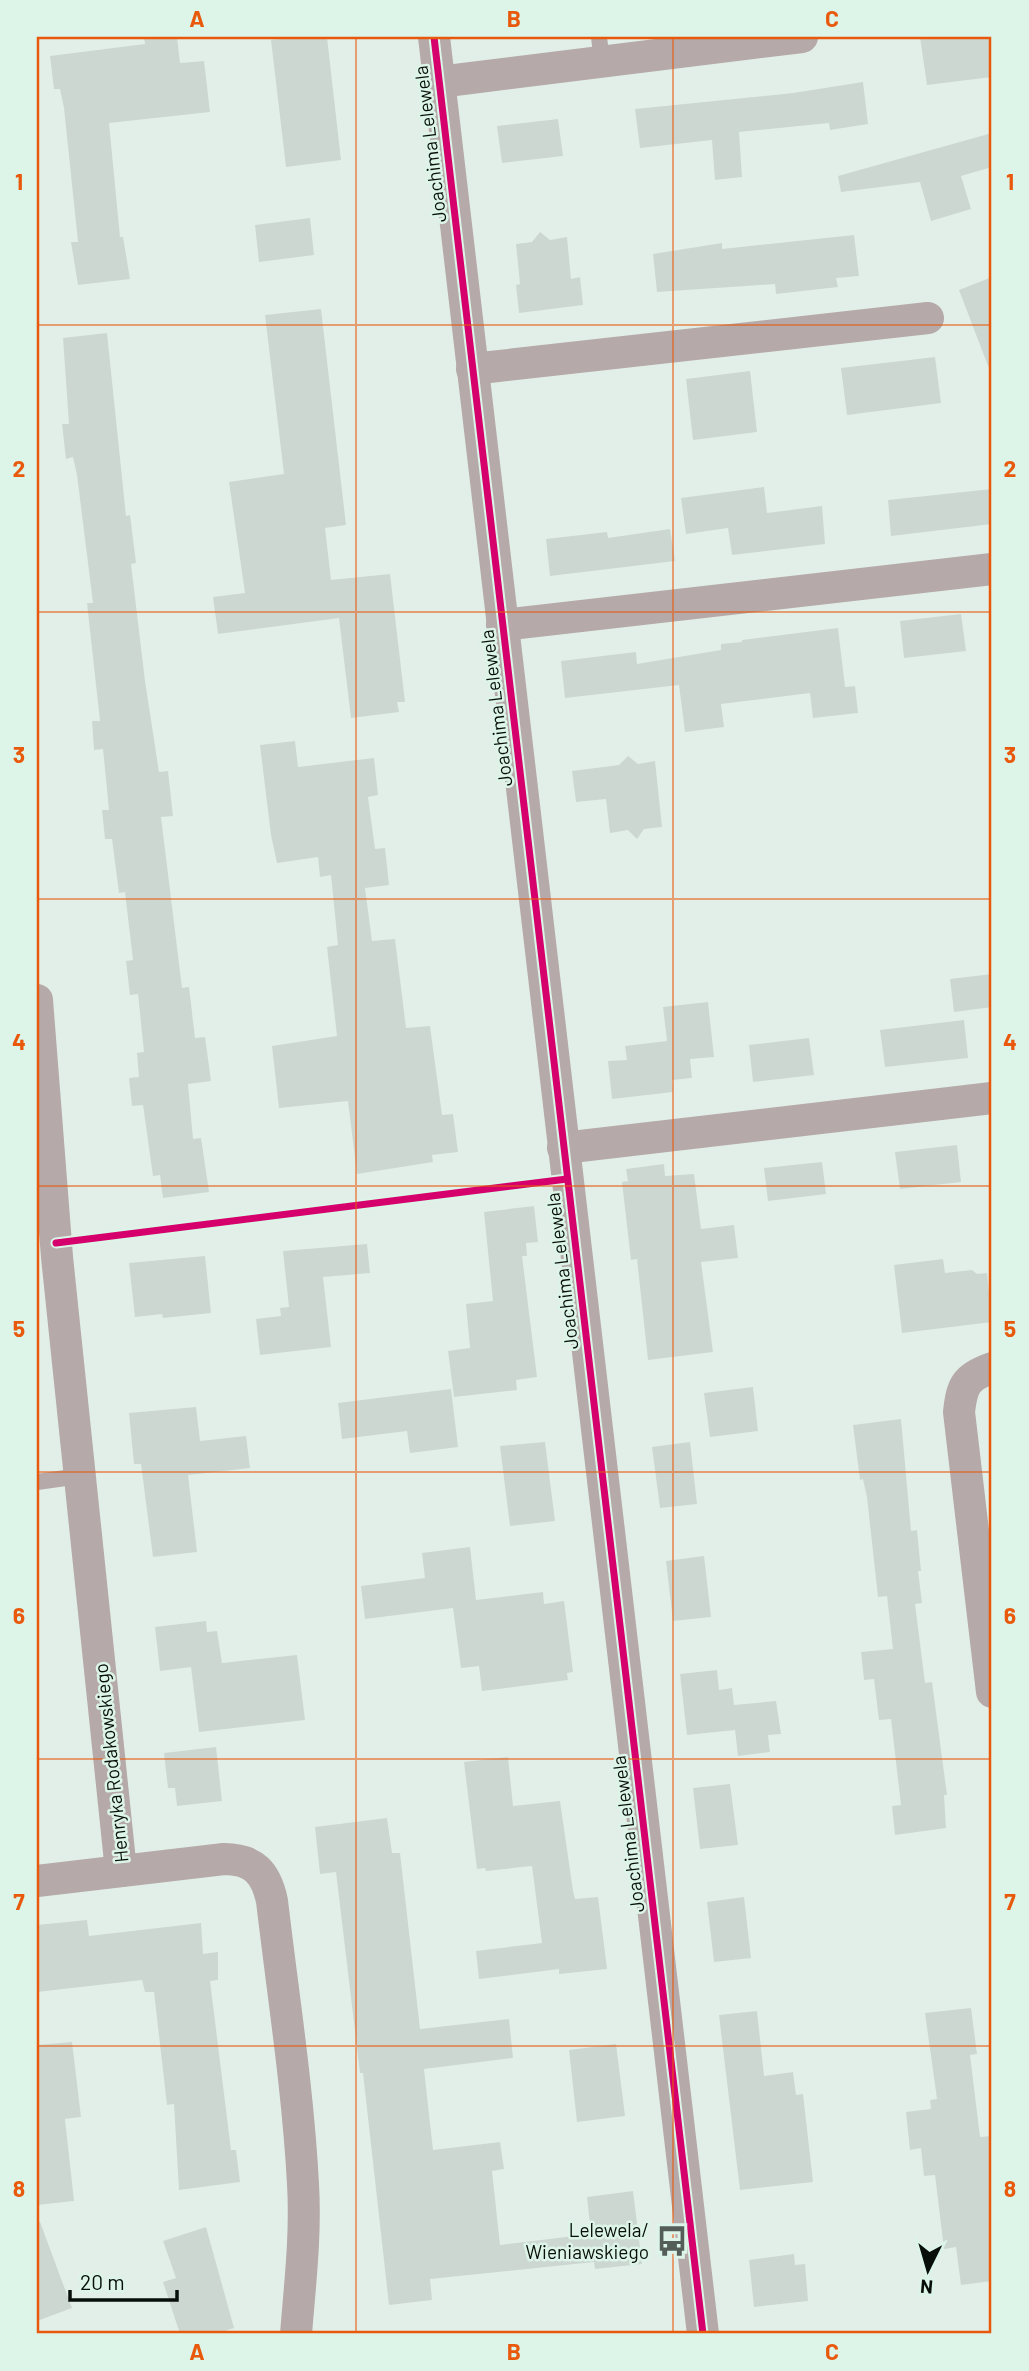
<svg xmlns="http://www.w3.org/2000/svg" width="1029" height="2371" font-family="Barlow,sans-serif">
  <rect width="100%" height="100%" fill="#e2efe8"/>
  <g fill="#cdd7d2">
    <polygon points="144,37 177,37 180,63 204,61 210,112 109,123 120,237 123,237 130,279 78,285 71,242 78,242 64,108 60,89 54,89 50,56 145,44"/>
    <polygon points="299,37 327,37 341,160 286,167 271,40"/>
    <polygon points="920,37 992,37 992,77 927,85"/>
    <polygon points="863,82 868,124 830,130 829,123 739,132 742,177 715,180 712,140 640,148 635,109 793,93"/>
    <polygon points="558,119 563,156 502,163 497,126"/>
    <polygon points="992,133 992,167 961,176 971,209 931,221 920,182 841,192 838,176"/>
    <polygon points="310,218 314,255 259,262 255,225"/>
    <polygon points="540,232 550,240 567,237 571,279 580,277 583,305 519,313 516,285 520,284 516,244 532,242"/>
    <polygon points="854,235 859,276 836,278 838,287 776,294 775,284 657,292 653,254 722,243 722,249"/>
    <polygon points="992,277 992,371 990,371 959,290"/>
    <polygon points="321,309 346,525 325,528 331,580 390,574 405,702 397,702 399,712 351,718 339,618 218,634 213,597 245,593 229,482 284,474 265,315"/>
    <polygon points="107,333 126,516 130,515 136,563 131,564 145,681 159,772 168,771 173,816 161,817 182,988 189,987 195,1038 205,1037 211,1081 188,1084 193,1139 201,1138 209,1192 163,1198 160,1175 153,1176 143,1105 132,1106 129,1078 139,1077 137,1053 144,1052 138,994 130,995 126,961 133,960 125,892 119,893 112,839 105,839 102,810 109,810 103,749 94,750 92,721 100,721 87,603 93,603 77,475 73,457 66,459 62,424 69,424 63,338"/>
    <polygon points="935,357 941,403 847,415 841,368"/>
    <polygon points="750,371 757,432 693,440 686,379"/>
    <polygon points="764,487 767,513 822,506 825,544 732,555 728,528 686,534 681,498"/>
    <polygon points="992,489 992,524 891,536 888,500"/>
    <polygon points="670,529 675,561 550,576 546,539 607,532 608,538"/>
    <polygon points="961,614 966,651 904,658 900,621"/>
    <polygon points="838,628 845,687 855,686 858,713 813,718 810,693 721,704 724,727 685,732 679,685 565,698 561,661 636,652 637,664 721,650 721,644 742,642 742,640"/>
    <polygon points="295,741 298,767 374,758 378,795 368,797 375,849 385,848 389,885 365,888 372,941 395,939 406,1028 430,1026 442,1115 453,1114 458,1152 432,1155 433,1162 357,1174 348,1101 279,1108 272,1046 337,1036 327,947 338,945 331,875 320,877 318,857 277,863 271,835 260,745"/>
    <polygon points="628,756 638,764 655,761 662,827 644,829 637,839 628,830 610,833 606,799 576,802 572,771 619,765"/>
    <polygon points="992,974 992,1007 954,1012 950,979"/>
    <polygon points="708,1002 714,1057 690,1059 692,1078 672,1080 673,1092 612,1099 608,1061 627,1060 625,1046 667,1041 663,1007"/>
    <polygon points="964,1020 968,1058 885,1067 880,1030"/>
    <polygon points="809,1038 814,1075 753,1082 749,1045"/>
    <polygon points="957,1145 961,1182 900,1189 895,1152"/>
    <polygon points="822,1162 826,1194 768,1201 764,1168"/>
    <polygon points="664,1164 665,1176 694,1174 701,1229 734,1225 738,1258 701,1262 713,1352 648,1360 637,1259 631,1260 622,1182 628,1181 626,1169"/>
    <polygon points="534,1206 538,1242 526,1243 527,1256 522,1256 537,1377 516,1380 517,1390 454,1397 448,1351 470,1348 466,1304 493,1301 484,1212"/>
    <polygon points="367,1244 370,1273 323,1277 331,1347 260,1355 256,1319 281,1316 280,1308 289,1307 283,1251"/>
    <polygon points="205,1256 211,1313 163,1318 162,1314 135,1317 129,1263"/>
    <polygon points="943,1259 945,1273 972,1270 977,1274 987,1273 992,1322 902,1333 894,1265"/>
    <polygon points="753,1387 758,1431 710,1437 704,1393"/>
    <polygon points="451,1389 458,1447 410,1453 407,1431 342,1439 338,1403"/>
    <polygon points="196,1407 200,1441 246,1436 250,1468 188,1475 197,1552 153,1557 141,1464 134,1464 129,1413"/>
    <polygon points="901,1419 911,1531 917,1530 921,1571 918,1571 922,1603 915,1604 925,1683 932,1682 947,1795 944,1795 946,1828 895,1835 892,1806 901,1805 891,1719 879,1720 874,1679 864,1680 861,1652 893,1649 887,1596 878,1597 867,1497 863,1479 860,1480 853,1425"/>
    <polygon points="545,1442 555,1521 510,1526 500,1446"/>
    <polygon points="690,1442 697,1504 660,1508 652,1447"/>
    <polygon points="470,1547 476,1600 543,1592 544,1604 564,1601 573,1672 567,1673 568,1680 482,1691 479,1666 461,1668 453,1608 365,1619 361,1586 425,1578 422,1553"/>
    <polygon points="704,1556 711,1617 673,1621 666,1561"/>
    <polygon points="206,1621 207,1632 217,1631 222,1663 297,1655 305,1720 199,1732 191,1667 160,1671 155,1627"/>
    <polygon points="717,1670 719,1690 732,1688 734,1705 776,1701 781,1734 768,1735 770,1752 738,1756 735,1730 687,1735 680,1674"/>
    <polygon points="216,1747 222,1801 177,1806 175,1788 168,1788 164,1753"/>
    <polygon points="508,1757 513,1806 560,1801 573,1891 575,1899 598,1897 607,1969 559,1974 559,1969 479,1979 476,1951 542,1943 532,1866 486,1871 485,1868 477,1869 464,1762"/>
    <polygon points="730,1784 738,1845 700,1849 693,1788"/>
    <polygon points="387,1818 392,1853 400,1853 420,2029 509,2019 513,2058 424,2069 433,2150 500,2142 504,2169 492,2171 500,2245 591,2234 587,2197 633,2191 642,2264 595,2269 594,2262 430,2279 432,2300 389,2305 363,2073 360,2073 336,1872 320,1874 315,1827"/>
    <polygon points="744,1897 751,1958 714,1962 707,1902"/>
    <polygon points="87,1920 89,1936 201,1923 203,1954 218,1952 218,1980 210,1981 231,2150 236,2150 240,2182 179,2190 174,2104 167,2105 154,1992 145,1992 142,1980 37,1992 37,1925"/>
    <polygon points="971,2008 977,2054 970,2055 980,2137 992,2136 992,2281 961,2285 956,2247 944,2249 935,2175 924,2176 921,2148 910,2150 906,2112 931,2109 930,2100 937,2099 925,2013"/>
    <polygon points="757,2011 764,2076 793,2072 796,2095 803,2094 813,2182 740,2190 719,2015"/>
    <polygon points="72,2042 81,2117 65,2119 74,2201 37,2205 37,2045"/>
    <polygon points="616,2044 625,2116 577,2122 569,2050"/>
    <polygon points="37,2222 40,2222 72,2308 37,2321"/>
    <polygon points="206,2227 234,2328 215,2334 180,2334 163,2282 176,2278 163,2241"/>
    <polygon points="794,2254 795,2265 805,2264 808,2301 754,2307 749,2260"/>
  </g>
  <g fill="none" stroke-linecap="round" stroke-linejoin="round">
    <polyline stroke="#b3b2af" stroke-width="4.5" stroke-dasharray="5 5" stroke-linecap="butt" points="88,1239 535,1183"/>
    <g stroke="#b5a9a9" stroke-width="16">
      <polyline points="599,37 602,62"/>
      <polyline points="37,1482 80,1476"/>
    </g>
    <g stroke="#b5a9a9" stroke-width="32">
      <polyline points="434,37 703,2334"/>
      <polyline points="439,82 802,37"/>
      <polyline points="472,369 928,318"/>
      <polyline points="502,625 992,569"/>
      <polyline points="37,1000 57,1257 121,1871"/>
      <polyline points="563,1148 992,1098"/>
      <path d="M992 1368C966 1377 962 1385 959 1412L992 1692"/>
      <path d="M37 1881 224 1859C254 1859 266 1873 272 1901 283 1995 298 2089 303 2184 306 2234 300 2284 296 2334"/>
    </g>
    <defs>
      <g id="cycleway">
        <polyline points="434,37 703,2334"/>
        <polyline points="56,1243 567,1179"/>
      </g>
    </defs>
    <use href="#cycleway" stroke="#ddf4e8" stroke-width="11"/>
    <use href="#cycleway" stroke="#d6006c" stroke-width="7"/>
  </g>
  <path fill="none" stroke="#e8590c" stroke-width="2" stroke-opacity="0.55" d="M356 37V2334M673 37V2334M37 325H992M37 612H992M37 899H992M37 1186H992M37 1472H992M37 1759H992M37 2046H992"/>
  <defs>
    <symbol id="bus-bare" viewBox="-9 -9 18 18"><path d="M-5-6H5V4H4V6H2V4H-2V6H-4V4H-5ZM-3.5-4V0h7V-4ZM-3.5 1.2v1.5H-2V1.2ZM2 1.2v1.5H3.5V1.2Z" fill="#545d58" stroke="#ddf4e8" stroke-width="2.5" paint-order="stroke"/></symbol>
  </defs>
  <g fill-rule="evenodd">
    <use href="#bus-bare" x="650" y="2219" width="44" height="44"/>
  </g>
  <g text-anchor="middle" stroke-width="5" stroke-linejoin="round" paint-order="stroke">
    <g font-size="19" fill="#080f0b" stroke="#ddf4e8">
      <text transform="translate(430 144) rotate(-97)" y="7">Joachima Lelewela</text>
      <text transform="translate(496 708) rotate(-97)" y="7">Joachima Lelewela</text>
      <text transform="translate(562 1271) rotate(-97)" y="7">Joachima Lelewela</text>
      <text transform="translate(111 1763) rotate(-96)" y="7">Henryka Rodakowskiego</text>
      <text transform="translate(628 1834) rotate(-97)" y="7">Joachima Lelewela</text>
    </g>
    <g font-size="19" fill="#080f0b" stroke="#ddf4e8" text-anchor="end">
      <text x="649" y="2237">Lelewela/<tspan x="649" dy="22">Wieniawskiego</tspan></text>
    </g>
  </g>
  <rect width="1029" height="2371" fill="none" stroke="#ddf4e8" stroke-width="77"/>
  <g transform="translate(928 2270) rotate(185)" stroke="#ddf4e8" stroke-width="5" paint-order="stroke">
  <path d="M0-5L12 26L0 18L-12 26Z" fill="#080f0b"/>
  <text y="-10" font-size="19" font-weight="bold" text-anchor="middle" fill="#080f0b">N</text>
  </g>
  <path d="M70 2290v10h107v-10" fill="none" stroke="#080f0b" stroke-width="3.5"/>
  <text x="80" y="2290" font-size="21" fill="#080f0b" stroke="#ddf4e8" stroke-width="5" paint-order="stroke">20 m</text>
  <rect x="38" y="38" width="952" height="2294" fill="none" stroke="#e8590c" stroke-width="2.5"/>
  <g font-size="23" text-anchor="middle" font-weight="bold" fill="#e8590c">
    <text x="197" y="27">A</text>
    <text x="514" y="27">B</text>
    <text x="832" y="27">C</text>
    <text x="19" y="190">1</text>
    <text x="1010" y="190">1</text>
    <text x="19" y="477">2</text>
    <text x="1010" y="477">2</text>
    <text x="19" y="763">3</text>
    <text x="1010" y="763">3</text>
    <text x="19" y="1050">4</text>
    <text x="1010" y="1050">4</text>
    <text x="19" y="1337">5</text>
    <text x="1010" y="1337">5</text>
    <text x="19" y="1624">6</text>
    <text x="1010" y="1624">6</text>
    <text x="19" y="1910">7</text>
    <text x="1010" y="1910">7</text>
    <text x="19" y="2197">8</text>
    <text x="1010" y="2197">8</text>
    <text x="197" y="2360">A</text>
    <text x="514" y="2360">B</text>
    <text x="832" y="2360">C</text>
  </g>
</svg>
